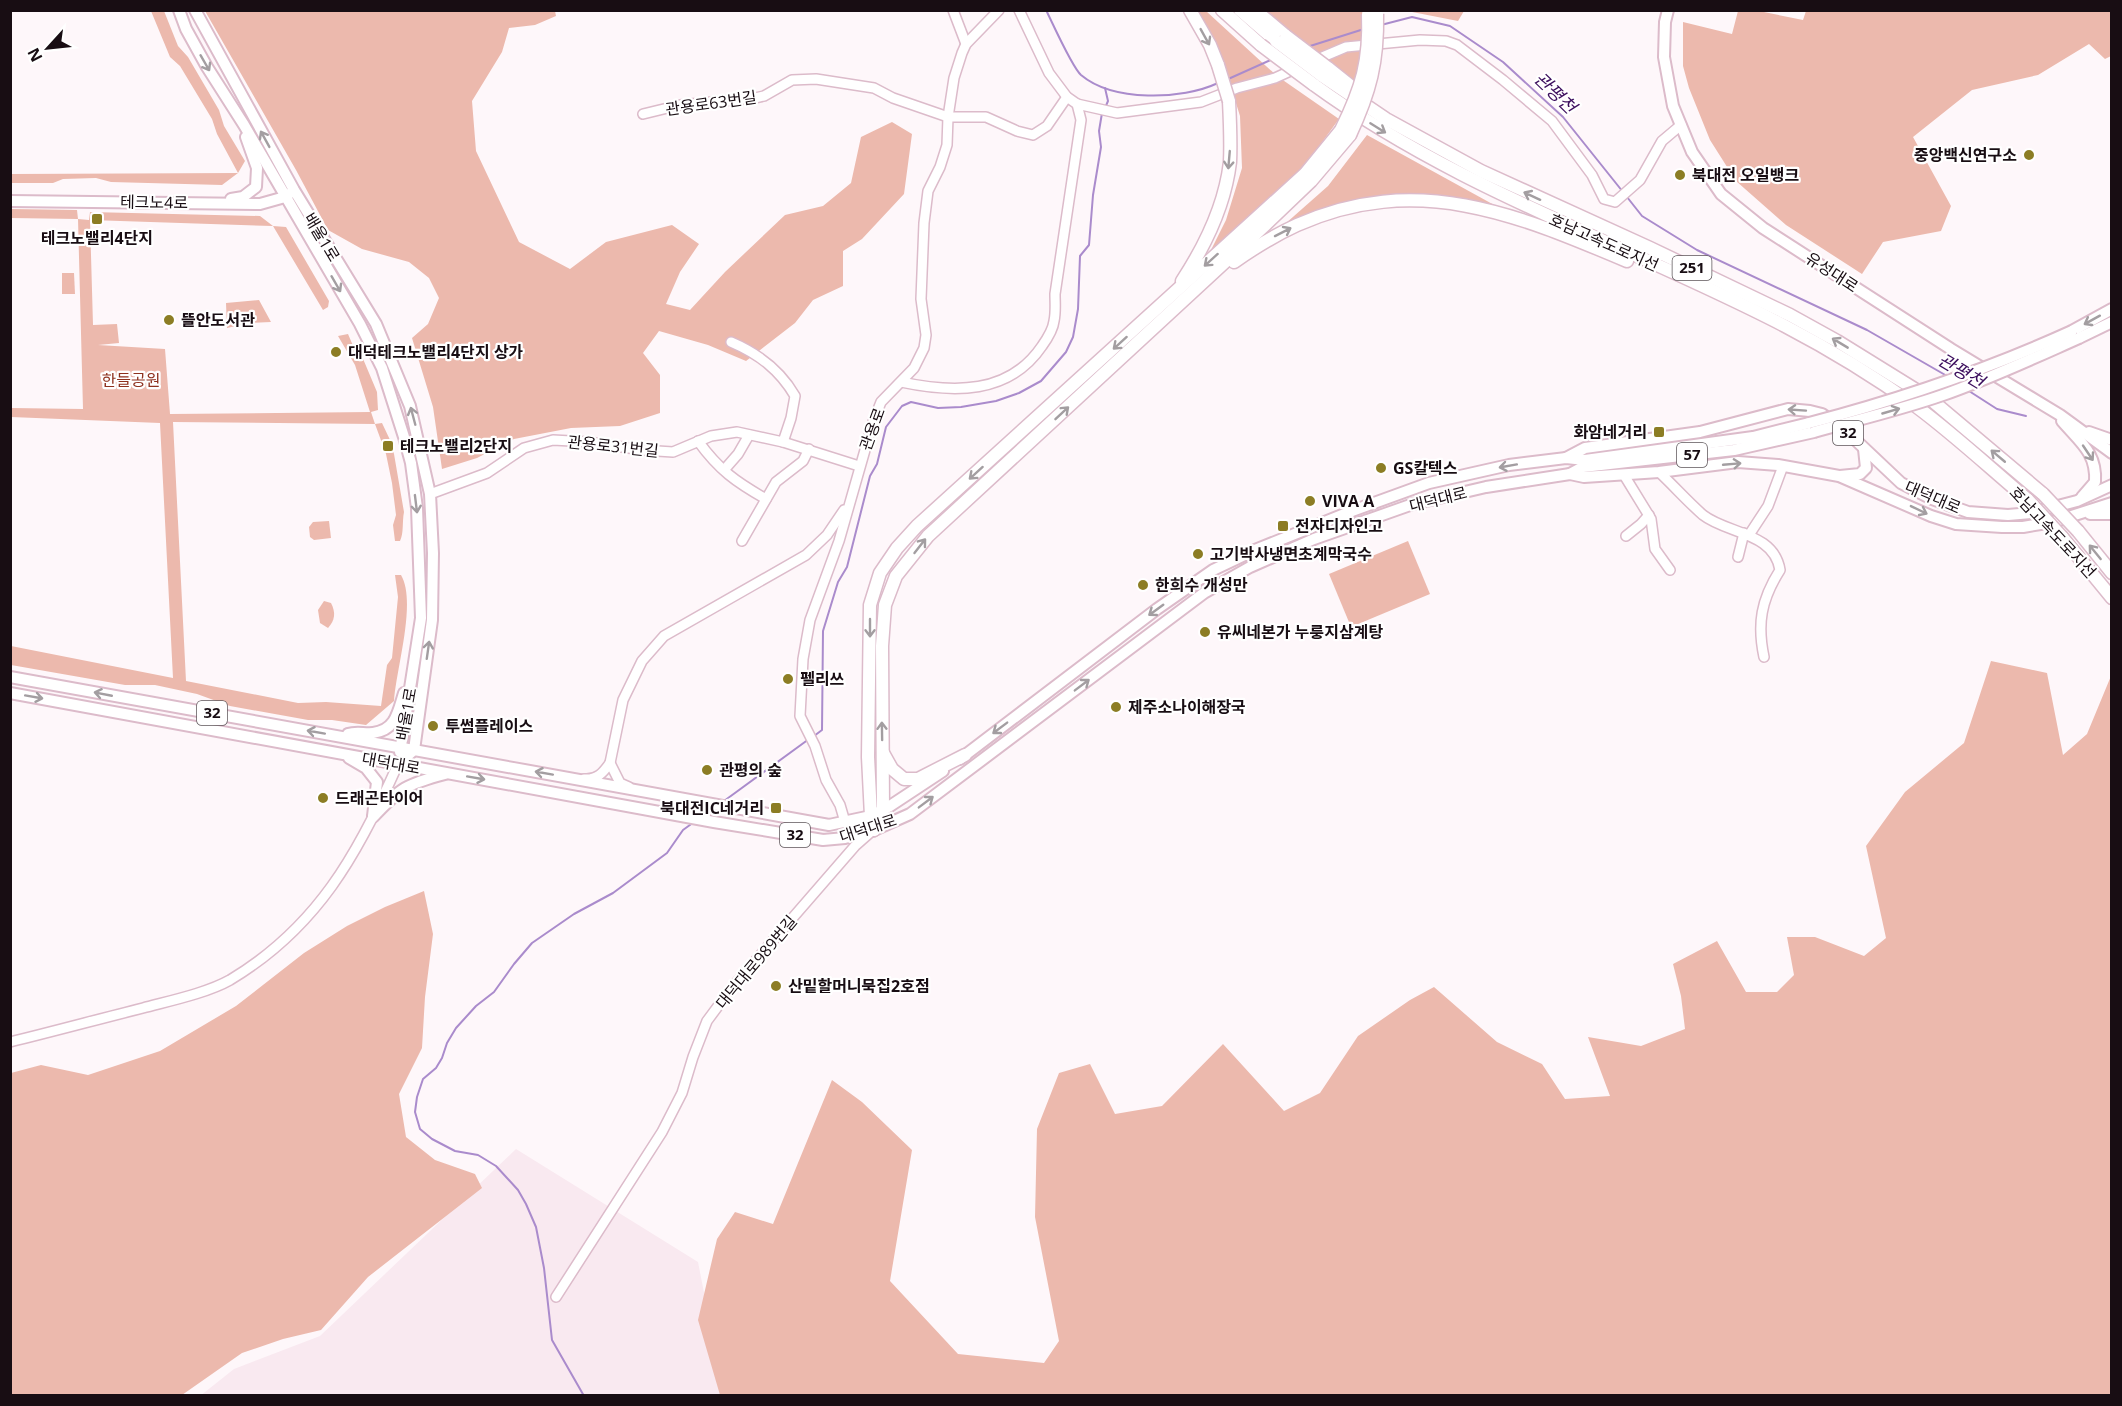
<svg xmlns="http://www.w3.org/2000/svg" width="2122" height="1406" font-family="'Open Sans','Noto Sans KR',sans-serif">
  <rect width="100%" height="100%" fill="#fef7fa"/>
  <polygon fill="#f9e9f0" points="516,1149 698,1262 724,1395 200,1396 234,1369 320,1336"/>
  <g fill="#ecb9ad">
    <polygon points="151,11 164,11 178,46 188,57 219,110 224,126 245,161 238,173 222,185 111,182 96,178 63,179 53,183 11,183 11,174 238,173 217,134 212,119 180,66 170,57"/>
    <polygon points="205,11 555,11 556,16 535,25 509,28 502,52 472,101 476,151 519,242 570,269 606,242 672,225 699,244 680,272 666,304 690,310 725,272 785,215 823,206 851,183 861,137 892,122 912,134 904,194 862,239 843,251 843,286 813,300 795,323 746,361 708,345 659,331 643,353 660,375 660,413 620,426 571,428 514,439 477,458 442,469 433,407 412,338 428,324 439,298 429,278 409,262 362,249 328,230 296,170"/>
    <polygon points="1196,11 1206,11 1277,76 1339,119 1301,171 1206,260 1226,220 1242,168 1240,116 1221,55"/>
    <polygon points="1266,11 1363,11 1364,42 1320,56"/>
    <polygon points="1407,11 1464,11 1458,21"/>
    <polygon points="1806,11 2111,11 2111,56 2105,59 2089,44 2038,75 1972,90 1913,137 1951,206 1941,231 1883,242 1862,274 1786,225 1736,181 1710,140 1689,88 1683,66 1683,22 1732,34 1738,11 1759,11 1803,20"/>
    <polygon points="1347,49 1364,50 1357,88 1321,60"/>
    <path d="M1367 135 1496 206C1462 200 1426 192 1391 195 1356 198 1317 213 1285 224L1328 186Z"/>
    <path d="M11 209 77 210 78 219 89 220 90 212 260 216 273 226 286 227 329 301 328 307 323 310 273 226 90 220 93 325 117 324 119 343 98 345 165 349 170 414 370 412 355 365 338 336 348 334 354 348 361 354 377 392 378 410 371 412 375 424 382 423 391 442 394 454 404 512C402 522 404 533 400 541H395L393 525 396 515 392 483 386 454 375 424 173 422 186 681 298 703 326 702 381 706 387 665 392 658 398 597 395 575H401C417 602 396 669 394 701L366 725 332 720H308L230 706 197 694 155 685H125L11 665V646L173 678 160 423 11 417V408L83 409 78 219 11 218Z"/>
    <polygon points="62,273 74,273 75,294 62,294"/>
    <polygon points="259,300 271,322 249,323 227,328 226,303"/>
    <polygon points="329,521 331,538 314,540 310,537 309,527 313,522"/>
    <polygon points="1408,541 1430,594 1351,627 1329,574"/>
    <path d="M324 601 331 603C336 613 335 620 328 628L320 623 318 610Z"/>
    <polygon points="1991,661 2047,673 2063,755 2087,734 2111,676 2111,1395 720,1395 698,1320 717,1239 735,1212 773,1224 832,1080 862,1102 912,1150 890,1281 958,1354 1044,1363 1059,1341 1035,1217 1037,1129 1059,1073 1090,1064 1115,1114 1162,1106 1223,1044 1284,1111 1320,1093 1358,1036 1410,1000 1434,987 1497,1042 1542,1064 1565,1099 1610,1096 1588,1037 1641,1046 1685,1029 1681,996 1673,964 1717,941 1746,992 1777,992 1794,975 1787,937 1815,937 1864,956 1886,938 1866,846 1905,792 1964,743"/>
    <polygon points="424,891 433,934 425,997 422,1048 399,1094 406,1137 435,1160 475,1174 482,1188 368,1277 321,1330 283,1339 242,1353 182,1395 11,1395 11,1073 41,1065 88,1075 160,1051 236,1006 304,953 347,926 385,907"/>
  </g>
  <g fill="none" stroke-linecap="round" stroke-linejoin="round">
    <g stroke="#aa8bcc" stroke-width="2">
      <path d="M1046 10C1053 24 1072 67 1081 75 1113 102 1182 100 1218 83"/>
      <polyline points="1381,25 1412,17 1450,26 1503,62 1563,117 1623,192"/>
      <polyline points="1307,47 1364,29"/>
      <polyline points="1226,80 1273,59"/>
      <polyline points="1105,108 1108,101 1105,88"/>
      <polyline points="1627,197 1642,216 1697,250 1867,330 1947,376"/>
      <polyline points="1969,391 1997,409 2026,416"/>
      <polyline points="814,736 822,730 823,631 838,582 847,567 870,476 877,464 886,427 902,406 911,402 938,408 961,407 996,401 1019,393 1041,381 1066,352 1073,337 1078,309 1080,256 1089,245 1093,195 1101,147 1099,131 1102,113"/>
      <polyline points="724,801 809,739"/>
      <polyline points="702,817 714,808"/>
      <polyline points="584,1396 552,1340 544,1268 536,1227 526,1204 518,1190 496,1166 478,1155 455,1151 432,1139 420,1129 415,1112 417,1097 423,1079 436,1068 442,1058 447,1043 456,1028 476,1006 494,992 514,964 532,943 574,914 613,893 667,853 683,830 694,822"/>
    </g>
    <defs>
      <g id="minor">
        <polyline points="953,10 966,44"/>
        <polyline points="1313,61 1346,47 1420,40 1446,41 1457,45 1503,80 1552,121 1592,175 1604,199 1615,202 1640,180 1662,141 1681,125"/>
        <polyline points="1077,104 1117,113 1201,102 1237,88 1275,78 1297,68"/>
        <polyline points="643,114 680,105 755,98 764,96 792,80 816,79 874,88 893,98 948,117 986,117 1017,131 1033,135 1047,126 1067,97"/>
        <path d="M731 342C759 354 780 370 795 396L791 418 783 442"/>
        <path d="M901 382C953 393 1009 395 1042 346 1047 339 1053 330 1054 321 1056 312 1055 303 1055 294L1081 120 1077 104 1067 97 1049 73 1019 10"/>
        <path d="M698 441C719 470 736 482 766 499"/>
        <polyline points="724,470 738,454 749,435"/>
        <path d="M1659 472C1674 486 1688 502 1703 515 1727 534 1774 532 1780 570 1761 600 1757 624 1764 657"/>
        <polyline points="1624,475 1651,519 1655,549 1670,570"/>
        <polyline points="430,494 487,473 524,448 553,440 589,442 642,450 673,452 711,436 737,432 783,442 859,466"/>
        <polyline points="1749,535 1768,506 1783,466"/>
        <polyline points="1626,536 1641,524 1649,515"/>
        <polyline points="742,541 776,482 803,461 809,449"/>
        <polyline points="1738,557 1744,533"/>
        <polyline points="610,763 623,700 642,661 664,636 806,555 827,535 844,510"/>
        <path d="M584 779C597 780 603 773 610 763L620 783 629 787"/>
        <polyline points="845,822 840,805 826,780 815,746 800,716 803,659 810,620 839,541 873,422 881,402 914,368 924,348 926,335 921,299 924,223 928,191 940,167 947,145 948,117 954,78 962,53 966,44 999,10"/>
        <path d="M10 1042C55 1031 99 1019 143 1008 169 1001 207 993 230 980 317 928 358 854 398 764"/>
        <polyline points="556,1297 662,1132 682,1093 693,1057 707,1021 730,990 855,846 872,831"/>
      </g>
      <g id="major">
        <polyline points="179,10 186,29 207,67 244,125 360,324 382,368 404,437 411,463 417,508 421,618 400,752"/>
        <polyline points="195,10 294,190 376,324 410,406 430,494 433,553 432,620 414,750 398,764"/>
        <polyline points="1668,10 1665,22 1664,57 1673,106 1692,152 1721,194 1763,228 1951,349 2060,415 2112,453"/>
        <polyline points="231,199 243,197 256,187 257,168 246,137"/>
        <polyline points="10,201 260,204 285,197 289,194"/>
        <polyline points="2072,331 2112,309"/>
        <polyline points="2079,338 2112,322"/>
        <path d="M2062 421C2080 442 2097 453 2095 482L2082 497"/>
        <polyline points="2089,432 2112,440"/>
        <polyline points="1566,458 1585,448 1700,432 1788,409 1810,411 1822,414 1846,431 1901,483 1932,499 1968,512 2008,515 2031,513 2077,501 2112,485"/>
        <polyline points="1570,474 1584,477 1659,472 1738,462 1778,465 1839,476 1931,516 1956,524 2002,527 2023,527 2053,522 2112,503"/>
        <polyline points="1840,476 1860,474 1866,468 1864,449"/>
        <polyline points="2090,514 2112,514"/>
        <polyline points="10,677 829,825 871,816 890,806 943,771"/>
        <polyline points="10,693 714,822 823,840 845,838 874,830 910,814 1204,593 1250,567 1314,539 1413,504 1486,487 1570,474 1583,467 1734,450 1814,432"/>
        <path d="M348 734C357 731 364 734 373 733 396 730 398 712 404 693"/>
        <polyline points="349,758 366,768 377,782 373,816"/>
        <polyline points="960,759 1157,609 1213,570 1255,550 1352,511 1429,483 1509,465 1566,458 1585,460 1753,437 1809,423"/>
        <path d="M373 817C400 788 407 784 445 774"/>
      </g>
      <g id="highway">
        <polyline points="1190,10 1210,45 1218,65"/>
        <polyline points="1222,10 1261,45"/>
        <polyline points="1240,10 1276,41"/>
        <polyline points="1255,10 1286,36"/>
        <polyline points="1328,68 1353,88"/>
        <polyline points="1321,75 1386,119 1481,171 1650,248 1790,315 1837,341 1929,398 2043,494"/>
        <path d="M1313 84C1458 190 1627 244 1785 326 1831 350 1875 377 1917 407 1956 436 1991 469 2028 500"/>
        <path d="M1234 262C1254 248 1275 235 1297 225 1416 172 1516 214 1627 261"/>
        <path d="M1182 281C1205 246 1225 205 1230 162 1231 142 1230 121 1229 101"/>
        <polyline points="2078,531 2112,573"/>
        <polyline points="2062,537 2112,598"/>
        <polyline points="883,753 892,769 904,779 918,779 965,755"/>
        <polyline points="874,830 871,816 868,757 870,605 880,573 897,548 917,526 1305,174 1341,130"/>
        <polyline points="874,830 883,810 882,646 885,605 896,576 928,536 1265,225 1311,181 1350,135"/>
      </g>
    </defs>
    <use href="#minor" stroke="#dcbbca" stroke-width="12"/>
    <use href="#major" stroke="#dcbbca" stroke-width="14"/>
    <use href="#highway" stroke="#dcbbca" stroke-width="15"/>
    <use href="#minor" stroke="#fff" stroke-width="9"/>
    <use href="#major" stroke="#fff" stroke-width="10"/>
    <use href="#highway" stroke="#fff" stroke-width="12"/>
    <defs>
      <g id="major-bridge">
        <path d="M1809 423C1901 399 1986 370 2072 331"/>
        <path d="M1814 432C1857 420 1900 410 1943 395 1989 379 2034 358 2079 338"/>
      </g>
      <g id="highway-bridge">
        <polyline points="1286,36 1328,68"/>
        <polyline points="1276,41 1321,75"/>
        <polyline points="1261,45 1313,84"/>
        <polyline points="1218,65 1229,101"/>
        <path d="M1341 130C1362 88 1370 60 1368 14"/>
        <path d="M1350 135C1370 92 1378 62 1377 14"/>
        <polyline points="2043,494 2078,531"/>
        <polyline points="2028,500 2062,537"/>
      </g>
    </defs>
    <use href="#major-bridge" stroke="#dcbbca" stroke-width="14" stroke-linecap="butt"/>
    <use href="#highway-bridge" stroke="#dcbbca" stroke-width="15" stroke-linecap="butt"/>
    <use href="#major-bridge" stroke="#fff" stroke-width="10"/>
    <use href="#highway-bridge" stroke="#fff" stroke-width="12"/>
  </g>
  <defs><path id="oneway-shaft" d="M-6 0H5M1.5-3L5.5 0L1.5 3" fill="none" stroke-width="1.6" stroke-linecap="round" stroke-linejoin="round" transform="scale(1.5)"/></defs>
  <g stroke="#a39ea1">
    <use href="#oneway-shaft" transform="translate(1205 37) rotate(61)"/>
    <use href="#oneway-shaft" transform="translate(205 63) rotate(60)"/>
    <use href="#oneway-shaft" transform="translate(1378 128) rotate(32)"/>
    <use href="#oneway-shaft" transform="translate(265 139) rotate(-119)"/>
    <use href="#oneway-shaft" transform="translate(1229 160) rotate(95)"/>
    <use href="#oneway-shaft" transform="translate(1532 196) rotate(-155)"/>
    <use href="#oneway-shaft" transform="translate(1283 232) rotate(-27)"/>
    <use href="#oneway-shaft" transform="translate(1211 260) rotate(138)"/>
    <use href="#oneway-shaft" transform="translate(336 284) rotate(60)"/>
    <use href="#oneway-shaft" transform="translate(2092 320) rotate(151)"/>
    <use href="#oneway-shaft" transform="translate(1120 343) rotate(138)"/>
    <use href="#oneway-shaft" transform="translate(1840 343) rotate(-149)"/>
    <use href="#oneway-shaft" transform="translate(1797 410) rotate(-176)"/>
    <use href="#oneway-shaft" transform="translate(1891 411) rotate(-16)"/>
    <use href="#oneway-shaft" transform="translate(1062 413) rotate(-43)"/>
    <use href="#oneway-shaft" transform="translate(413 416) rotate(-105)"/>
    <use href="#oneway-shaft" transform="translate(2088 453) rotate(56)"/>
    <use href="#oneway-shaft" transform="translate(1998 456) rotate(-140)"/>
    <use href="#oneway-shaft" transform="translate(1732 464) rotate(-5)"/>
    <use href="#oneway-shaft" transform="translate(1508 466) rotate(170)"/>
    <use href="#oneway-shaft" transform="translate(976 473) rotate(138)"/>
    <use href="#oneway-shaft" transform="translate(416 504) rotate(83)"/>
    <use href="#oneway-shaft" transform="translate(1919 510) rotate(26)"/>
    <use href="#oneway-shaft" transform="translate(920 546) rotate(-52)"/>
    <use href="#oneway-shaft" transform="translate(2095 552) rotate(-129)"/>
    <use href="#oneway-shaft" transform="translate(1156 610) rotate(144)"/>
    <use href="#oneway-shaft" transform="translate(870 628) rotate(90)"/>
    <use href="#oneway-shaft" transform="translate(428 650) rotate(-82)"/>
    <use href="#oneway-shaft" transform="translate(1082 685) rotate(-37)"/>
    <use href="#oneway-shaft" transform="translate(103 694) rotate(-169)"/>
    <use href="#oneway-shaft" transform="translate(34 697) rotate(10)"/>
    <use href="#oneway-shaft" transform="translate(1000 728) rotate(143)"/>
    <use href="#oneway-shaft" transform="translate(882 731) rotate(-91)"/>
    <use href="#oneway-shaft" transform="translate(316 732) rotate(-170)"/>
    <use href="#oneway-shaft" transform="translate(544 773) rotate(-170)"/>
    <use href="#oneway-shaft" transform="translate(476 778) rotate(10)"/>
    <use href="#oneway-shaft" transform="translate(926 802) rotate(-37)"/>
  </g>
  <g fill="#8c7d24" stroke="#fff" stroke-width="2">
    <circle cx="2029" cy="155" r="6"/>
    <circle cx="1680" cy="175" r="6"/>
    <rect x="91" y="213" width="12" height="12" rx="3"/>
    <circle cx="169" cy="320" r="6"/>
    <circle cx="336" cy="352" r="6"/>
    <rect x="1653" y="426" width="12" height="12" rx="3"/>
    <rect x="382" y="440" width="12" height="12" rx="3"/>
    <circle cx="1381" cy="468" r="6"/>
    <circle cx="1310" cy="501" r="6"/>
    <rect x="1277" y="520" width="12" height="12" rx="3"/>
    <circle cx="1198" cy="554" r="6"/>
    <circle cx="1143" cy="585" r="6"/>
    <circle cx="1205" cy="632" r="6"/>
    <circle cx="788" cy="679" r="6"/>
    <circle cx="1116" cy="707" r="6"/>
    <circle cx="433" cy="726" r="6"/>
    <circle cx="707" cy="770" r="6"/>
    <circle cx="323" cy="798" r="6"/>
    <rect x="770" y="802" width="12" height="12" rx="3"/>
    <circle cx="776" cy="986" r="6"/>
  </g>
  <g text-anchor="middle" stroke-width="4.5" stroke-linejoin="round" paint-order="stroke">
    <g fill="#fff" stroke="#5d565a" stroke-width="1.5">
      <rect x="1672.5" y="256" width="39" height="24" rx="4.5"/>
      <rect x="1833" y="421" width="30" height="24" rx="4.5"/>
      <rect x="1677" y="443" width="30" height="24" rx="4.5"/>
      <rect x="197" y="701" width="30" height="24" rx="4.5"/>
      <rect x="780" y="823" width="30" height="24" rx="4.5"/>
    </g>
    <g font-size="15" font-weight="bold" fill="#180d13">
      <text x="1692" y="273">251</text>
      <text x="1848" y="438">32</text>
      <text x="1692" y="460">57</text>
      <text x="212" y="718">32</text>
      <text x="795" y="840">32</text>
    </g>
    <g font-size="16" fill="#180d13" stroke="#fff">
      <text transform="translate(711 103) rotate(-8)" y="6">관용로63번길</text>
      <text transform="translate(154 202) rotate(1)" y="6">테크노4로</text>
      <text transform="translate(322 237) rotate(59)" y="6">배울1로</text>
      <text transform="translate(1604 242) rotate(24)" y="6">호남고속도로지선</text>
      <text transform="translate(1832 272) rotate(33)" y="6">유성대로</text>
      <text transform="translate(872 429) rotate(-70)" y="6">관용로</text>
      <text transform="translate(613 446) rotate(6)" y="6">관용로31번길</text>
      <text transform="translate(1933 497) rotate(23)" y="6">대덕대로</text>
      <text transform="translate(1438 499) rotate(-14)" y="6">대덕대로</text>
      <text transform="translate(2053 532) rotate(47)" y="6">호남고속도로지선</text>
      <text transform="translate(406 714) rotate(-80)" y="6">배울1로</text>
      <text transform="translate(391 763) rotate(10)" y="6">대덕대로</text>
      <text transform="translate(868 828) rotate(-18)" y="6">대덕대로</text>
      <text transform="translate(756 962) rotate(-50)" y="6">대덕대로989번길</text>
    </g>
    <g font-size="16" font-weight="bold" fill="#180d13" stroke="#fff" text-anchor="start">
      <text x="2017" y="161" text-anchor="end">중앙백신연구소</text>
      <text x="1692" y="181">북대전 오일뱅크</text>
      <text x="97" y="244" text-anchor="middle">테크노밸리4단지</text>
      <text x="181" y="326">뜰안도서관</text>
      <text x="348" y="358">대덕테크노밸리4단지 상가</text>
      <text x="1647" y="438" text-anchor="end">화암네거리</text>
      <text x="400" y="452">테크노밸리2단지</text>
      <text x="1393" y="474">GS칼텍스</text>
      <text x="1322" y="507">VIVA A</text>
      <text x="1295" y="532">전자디자인고</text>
      <text x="1210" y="560">고기박사냉면초계막국수</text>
      <text x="1155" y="591">한희수 개성만</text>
      <text x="1217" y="638">유씨네본가 누룽지삼계탕</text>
      <text x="800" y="685">펠리쓰</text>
      <text x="1128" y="713">제주소나이해장국</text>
      <text x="445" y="732">투썸플레이스</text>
      <text x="719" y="776">관평의 숲</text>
      <text x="335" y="804">드래곤타이어</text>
      <text x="764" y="814" text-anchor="end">북대전IC네거리</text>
      <text x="788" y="992">산밑할머니묵집2호점</text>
    </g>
    <g font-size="16" fill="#8e311e" stroke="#fff">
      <text x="131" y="386">한들공원</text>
    </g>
    <g font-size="18" font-style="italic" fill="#3a0c5c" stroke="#fff">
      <text transform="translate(1555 93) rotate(44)" y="6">관평천</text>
      <text transform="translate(1961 371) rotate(31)" y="6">관평천</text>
    </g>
  </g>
  <rect width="2122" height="1406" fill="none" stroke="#180d13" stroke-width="24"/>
  <g transform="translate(48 48) rotate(243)" stroke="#ffffff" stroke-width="4.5" paint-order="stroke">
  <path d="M0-4.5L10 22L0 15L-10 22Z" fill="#180d13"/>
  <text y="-9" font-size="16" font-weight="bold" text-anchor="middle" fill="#180d13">N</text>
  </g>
</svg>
